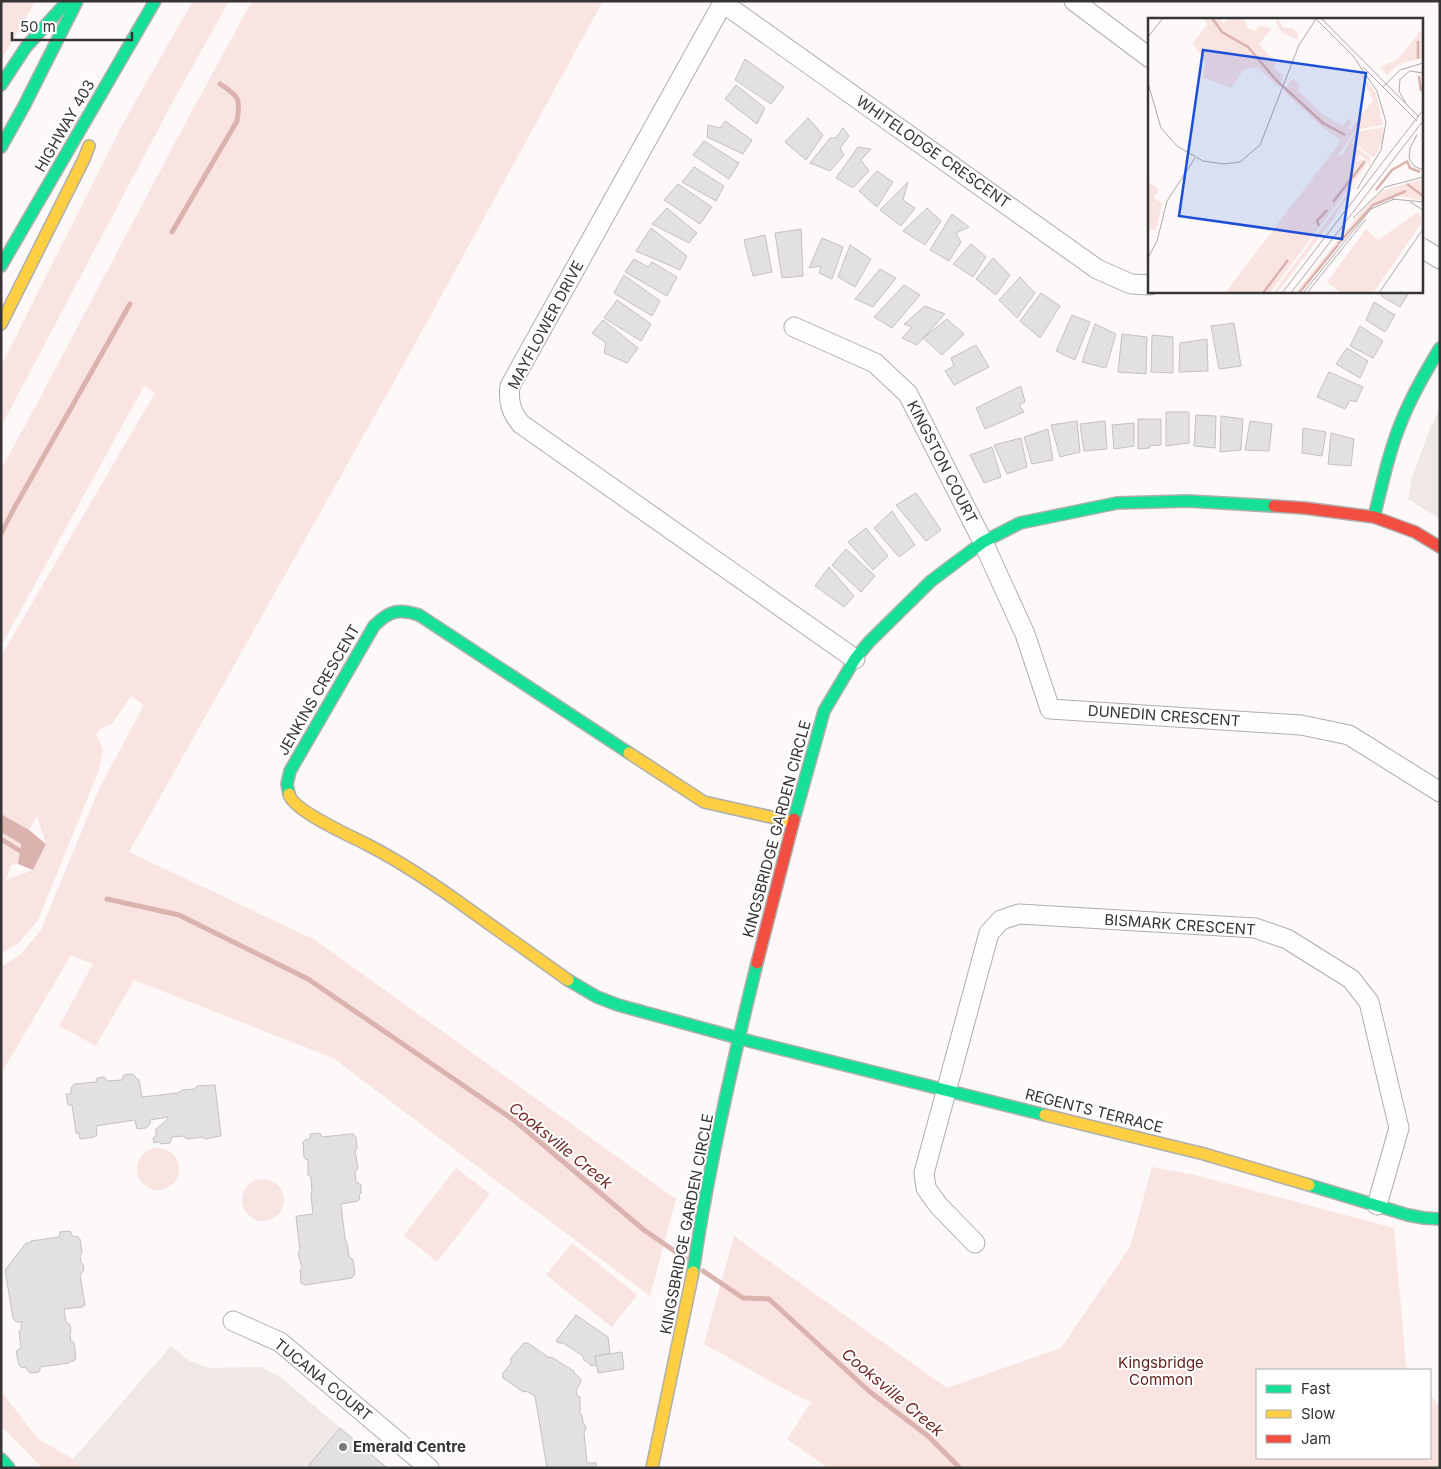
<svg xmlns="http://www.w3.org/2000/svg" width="1441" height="1469" font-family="Inter,sans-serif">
  <rect width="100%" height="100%" fill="#fcf9f8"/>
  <g fill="#efe8e6">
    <polygon points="1440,409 1440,519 1408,499 1412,477 1431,426"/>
    <polygon points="171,1346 190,1361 209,1368 261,1367 280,1377 388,1468 83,1468 73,1459"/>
  </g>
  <g fill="#fae4e1">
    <polygon points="1,1 36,1 1,60"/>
    <polygon points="193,1 229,1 171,105 1,427 1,366 120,129"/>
    <polygon points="252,1 603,1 405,362 129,852 315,940 676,1199 650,1296 333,1058 134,980 96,1046 59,1026 93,964 71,955 1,1074 1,967 20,955 41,930 99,789 144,705 131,696 112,724 101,728 96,735 103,749 99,770 38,920 19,943 1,954 1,832 21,844 18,864 11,865 6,880 33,870 46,844 37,816 29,830 1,814 1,656 155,393 144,386 1,646 1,469 33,411 186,122"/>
    <circle cx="158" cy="1169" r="21"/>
    <polygon points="1152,1167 1195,1175 1394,1228 1406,1366 1409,1370 1257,1370 1257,1458 1430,1458 1430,1395 1440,1407 1440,1468 828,1468 787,1439 811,1402 797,1396 704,1344 734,1236 947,1388 1061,1348 1130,1247"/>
    <polygon points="456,1168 490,1194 437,1262 404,1235"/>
    <circle cx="263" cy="1200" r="21"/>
    <polygon points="572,1243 637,1295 612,1327 546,1275"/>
    <polygon points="1,1391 38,1439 73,1459 83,1468 42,1468 1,1426"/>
  </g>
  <polygon fill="#dbb3ae" points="1,814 29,830 46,844 33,870 18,864 21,844 1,832"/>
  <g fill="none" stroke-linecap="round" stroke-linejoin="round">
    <g stroke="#dbb3ae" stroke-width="5">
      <path d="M172 232 237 121C241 99 239 96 220 84"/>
      <polyline points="1,534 12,512 130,304"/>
      <polyline points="1,839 25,854"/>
      <polyline points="107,899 179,915 308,979 515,1121 644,1230 686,1259"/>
      <polyline points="703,1271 743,1298 769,1299 870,1392 928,1436 960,1468"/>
    </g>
  </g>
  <g fill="#e2e0e0" stroke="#c3c1c1">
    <polygon points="745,59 784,87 771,104 735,80"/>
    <polygon points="736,85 765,108 757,124 725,99"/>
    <polygon points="808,118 823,135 806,160 785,142"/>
    <polygon points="725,121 752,140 743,154 707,137 708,125 720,128"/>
    <polygon points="843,128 849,136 840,148 844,155 830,171 810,163 830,138 836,138"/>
    <polygon points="704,141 739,163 729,179 693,155"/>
    <polygon points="858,147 871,149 861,160 869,171 853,188 836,178"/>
    <polygon points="694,167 724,186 716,201 682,182"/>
    <polygon points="877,171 893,182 877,207 859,191"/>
    <polygon points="908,182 903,200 915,208 901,226 880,210"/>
    <polygon points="678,184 712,207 700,224 664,200"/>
    <polygon points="667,208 697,233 689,243 652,224"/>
    <polygon points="927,208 941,221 925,245 903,231"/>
    <polygon points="952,214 969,227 956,233 961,242 949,261 930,250"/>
    <polygon points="651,228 687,256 680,270 636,251"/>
    <polygon points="801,229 803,276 782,278 775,233"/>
    <polygon points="765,235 772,272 753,276 744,240"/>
    <polygon points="822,238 843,247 832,279 819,273 821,266 809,268"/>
    <polygon points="971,244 986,257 973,277 953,264"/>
    <polygon points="850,245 871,259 855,287 838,277"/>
    <polygon points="993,258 1010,275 996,295 976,279"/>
    <polygon points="634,259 648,267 652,262 677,277 667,296 625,272"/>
    <polygon points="880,269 896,278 873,307 855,299"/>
    <polygon points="624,275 660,301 652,316 614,293"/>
    <polygon points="1020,277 1035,293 1017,318 999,300"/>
    <polygon points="904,285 920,295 892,328 874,317"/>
    <polygon points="1384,291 1410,291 1400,307 1381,296"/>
    <polygon points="1041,293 1060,306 1040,338 1020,321"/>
    <polygon points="617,300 651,324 641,341 604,318"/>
    <polygon points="1374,302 1395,315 1385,332 1366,320"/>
    <polygon points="925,306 945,314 917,345 902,338 912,327 904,324"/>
    <polygon points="1072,315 1090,322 1075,360 1056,351"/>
    <polygon points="947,319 964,334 942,355 923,338"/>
    <polygon points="603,320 638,348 627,363 604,353 606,343 592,333"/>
    <polygon points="1234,323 1241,366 1219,369 1211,326"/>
    <polygon points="1095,324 1116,334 1106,368 1082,362"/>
    <polygon points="1360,326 1383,341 1373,358 1350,346"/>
    <polygon points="1122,334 1147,337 1146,374 1118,372"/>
    <polygon points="1152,335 1173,337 1173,373 1151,372"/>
    <polygon points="1207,339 1208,371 1179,372 1180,343"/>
    <polygon points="976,345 989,367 954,385 945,371 954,366 951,358"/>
    <polygon points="1347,348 1368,361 1360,378 1336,364"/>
    <polygon points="1329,372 1363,387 1356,402 1350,400 1345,409 1317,397"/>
    <polygon points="1021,386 1025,402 1019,405 1024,412 985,429 976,408"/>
    <polygon points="1166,412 1189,412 1189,443 1166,446"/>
    <polygon points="1196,415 1216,416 1215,448 1194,446"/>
    <polygon points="1221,416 1243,419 1241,450 1220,452"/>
    <polygon points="1138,419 1161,419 1161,445 1149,446 1150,448 1138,449"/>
    <polygon points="1077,421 1080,452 1060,457 1051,425"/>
    <polygon points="1105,421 1107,449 1084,451 1080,424"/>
    <polygon points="1250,421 1272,424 1269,451 1245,450"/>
    <polygon points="1134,423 1134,446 1114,449 1112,425"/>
    <polygon points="1303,428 1326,432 1322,456 1302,453"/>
    <polygon points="1048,429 1053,460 1032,464 1024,437"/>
    <polygon points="1331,433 1354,439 1351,466 1328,464"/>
    <polygon points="1021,438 1027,467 1007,474 994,445"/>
    <polygon points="992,447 1001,477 984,483 970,455"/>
    <polygon points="916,493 941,530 926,541 896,505"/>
    <polygon points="892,511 915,545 899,557 874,528"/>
    <polygon points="866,528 888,556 873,570 848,542"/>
    <polygon points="846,549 875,576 861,592 832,565"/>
    <polygon points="829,567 854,596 844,607 815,586"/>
    <polygon points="133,1074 135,1077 139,1080 142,1097 178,1093 182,1090 195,1089 197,1086 215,1085 221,1136 205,1139 202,1137 187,1139 183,1136 172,1137 170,1143 161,1144 159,1142 154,1143 153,1138 156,1136 156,1129 168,1119 168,1117 150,1120 150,1124 146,1128 137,1129 135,1120 96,1126 97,1135 94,1137 80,1139 79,1133 76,1133 72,1105 68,1105 66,1094 71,1094 71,1088 74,1084 96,1082 97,1078 104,1077 107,1081 122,1080 124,1075"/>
    <polygon points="320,1133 322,1137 350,1134 353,1134 356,1137 357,1148 355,1151 358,1168 355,1172 356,1182 361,1185 361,1193 359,1195 360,1199 358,1201 341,1204 345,1239 347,1243 349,1256 353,1260 355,1274 352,1278 305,1285 301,1283 300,1270 302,1268 298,1253 300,1250 296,1217 297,1216 313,1214 311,1195 312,1191 311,1177 308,1175 308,1160 304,1158 303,1142 305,1140 310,1139 310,1134"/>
    <polygon points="70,1231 73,1237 77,1236 80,1239 82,1253 80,1256 81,1263 83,1264 84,1270 80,1275 85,1305 82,1307 64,1309 66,1322 70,1325 71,1332 70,1334 71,1341 74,1343 76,1358 74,1361 70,1361 69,1363 40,1367 40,1370 39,1372 30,1373 25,1367 22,1368 19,1365 16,1351 21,1348 19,1332 21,1330 21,1324 23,1322 16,1322 13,1318 5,1270 26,1243 30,1243 31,1241 59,1237 60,1232"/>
    <polygon points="576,1315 608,1337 610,1354 595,1356 597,1365 591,1366 590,1364 584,1360 583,1356 563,1343 559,1343 556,1341"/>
    <polygon points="524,1343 528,1343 548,1357 553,1358 574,1371 574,1373 580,1378 581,1382 576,1390 577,1396 580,1397 580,1413 582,1415 583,1423 585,1425 586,1430 584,1432 587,1463 596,1463 596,1468 547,1468 535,1396 526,1391 523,1392 503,1378 503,1373 511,1363 511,1358"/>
    <polygon points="622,1352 624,1369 598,1373 595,1356"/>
    <polygon points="340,1428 387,1468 313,1468 309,1465"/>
  </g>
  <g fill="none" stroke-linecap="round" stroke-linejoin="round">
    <defs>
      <g id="street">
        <path d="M724 1 510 386C508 402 511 412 521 424L855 659"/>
        <polyline points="1074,1 1150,58"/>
        <polyline points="723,3 1097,269 1131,284 1150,285"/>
        <polyline points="1422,248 1440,259"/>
        <polyline points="794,327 875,363 908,394 983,542 1025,634 1050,709 1301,725 1349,735 1440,792"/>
        <polyline points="975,1243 938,1205 926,1188 924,1173 989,933 1001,920 1019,914 1255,928 1287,939 1351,979 1369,1002 1399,1128 1377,1205"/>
        <polyline points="233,1321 280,1342 429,1468"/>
      </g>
      <g id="fast">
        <polyline points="1,85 26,47 65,4"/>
        <polyline points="1,147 24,106 77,1"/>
        <polyline points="1,266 155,1"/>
        <path d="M1374 517C1382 485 1389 451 1402 420 1412 395 1426 371 1440 348"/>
        <path d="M289 794 287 784 290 771 374 626C389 611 398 608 419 615L629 753"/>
        <polyline points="794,819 824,711 855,659 869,642 931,581 983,542 1020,523 1117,503 1188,501 1274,506"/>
        <polyline points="568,980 597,997 618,1005 753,1042 1045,1115"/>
        <polyline points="1309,1185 1408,1215 1424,1218 1440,1219"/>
        <path d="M693 1272C708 1169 732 1064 757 963"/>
        <polyline points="1,1459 9,1468"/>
      </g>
      <g id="slow">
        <polyline points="1,324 84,159 89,146"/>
        <polyline points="629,753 704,802 793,822"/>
        <path d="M289 794C293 811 351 836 368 845 405 864 440 888 474 913 505 935 536 957 568 980"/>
        <polyline points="1045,1115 1204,1154 1309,1185"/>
        <polyline points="652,1468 693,1272"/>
      </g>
      <g id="jam">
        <polyline points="1274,506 1304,508 1374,517 1415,532 1440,547"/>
        <polyline points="757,963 794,819"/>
      </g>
    </defs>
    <use href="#street" stroke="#b0aead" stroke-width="21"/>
    <use href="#fast" stroke="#b0aead" stroke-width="14"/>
    <use href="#slow" stroke="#b0aead" stroke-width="14"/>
    <use href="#jam" stroke="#b0aead" stroke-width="14"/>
    <use href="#street" stroke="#fffefe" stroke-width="19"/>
    <use href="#fast" stroke="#16e098" stroke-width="11"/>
    <use href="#slow" stroke="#ffcf43" stroke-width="11"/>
    <use href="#jam" stroke="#f24e42" stroke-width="11"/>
  </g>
  <circle fill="#7b7979" stroke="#fff" stroke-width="2" cx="343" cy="1447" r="5"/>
  <g text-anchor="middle" stroke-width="4" stroke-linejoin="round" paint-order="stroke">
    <g font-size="15" fill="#363434" stroke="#fff">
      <text transform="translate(65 126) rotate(-60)" y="5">HIGHWAY 403</text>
      <text transform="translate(933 152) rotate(35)" y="5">WHITELODGE CRESCENT</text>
      <text transform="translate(546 325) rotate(-62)" y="5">MAYFLOWER DRIVE</text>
      <text transform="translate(942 462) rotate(63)" y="5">KINGSTON COURT</text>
      <text transform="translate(319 690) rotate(-60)" y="5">JENKINS CRESCENT</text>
      <text transform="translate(1164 716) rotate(4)" y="5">DUNEDIN CRESCENT</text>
      <text transform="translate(777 829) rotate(-75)" y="5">KINGSBRIDGE GARDEN CIRCLE</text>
      <text transform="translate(1180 925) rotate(4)" y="5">BISMARK CRESCENT</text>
      <text transform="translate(1094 1111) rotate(14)" y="5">REGENTS TERRACE</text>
      <text transform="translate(687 1224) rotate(-79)" y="5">KINGSBRIDGE GARDEN CIRCLE</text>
      <text transform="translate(323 1380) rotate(39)" y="5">TUCANA COURT</text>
    </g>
    <g font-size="15" fill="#601c1a" stroke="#fff">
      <text x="1161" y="1368">Kingsbridge<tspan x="1161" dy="17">Common</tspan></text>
    </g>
    <g font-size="15" font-weight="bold" fill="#363434" stroke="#fff" text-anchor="start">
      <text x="353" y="1452">Emerald Centre</text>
    </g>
    <g font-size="16" font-style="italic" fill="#712b28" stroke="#fff">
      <text transform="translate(561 1145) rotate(39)" y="6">Cooksville Creek</text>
      <text transform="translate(893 1392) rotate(40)" y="6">Cooksville Creek</text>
    </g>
  </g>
  <g transform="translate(1148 18)">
    <rect width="275" height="275" fill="#fcf9f8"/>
    <path d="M57 0H71L75 6 80 0H96L99 10 107 13 111 8 121 9 123 11 111 26 128 45 125 49 136 58 131 69 109 49 96 51 83 70 56 60 57 44 45 25 59 7ZM130 0 135 10H144L150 15V22L134 15 128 5ZM275 10V40L251 46 239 57 232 49 249 42ZM205 50 211 53 228 75 235 107 207 112 189 139 195 136 207 114 236 109 235 121 226 140 205 125 207 121 203 125 222 139V147L213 137 206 145 213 141 219 146 122 275H77L193 123 174 109 137 74 141 64 146 61 153 68 149 72 174 96 195 108 200 101 204 104 199 110 202 112 225 82 213 57ZM216 153 183 204 129 275H125ZM275 161V183L250 178 226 186 152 275H147L223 182 236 172ZM0 164 11 171 6 180 14 185 8 213 0 210ZM270 194 275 203 225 275H193L179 264 218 211 230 222Z" fill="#fae4e1"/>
    <path fill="none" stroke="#dbb3ae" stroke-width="2.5" d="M64 0 74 14 100 29 128 62 175 105 197 117M270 23V41M271 58 273 73M259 143 262 150 272 154M259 166 275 178M228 172 244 152 260 143M185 184 217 143M171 208 169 203 179 192M190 226 225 187 258 173M115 275 140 242M151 275 190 227"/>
    <path fill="none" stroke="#adaaaa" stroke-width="1" d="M167 0 206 39M173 0 271 99M0 19 15 0M205 38 229 73 238 104 233 132 209 171M215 49 269 103M0 65 13 110 29 128 55 143 76 146 92 144 112 127 151 27 168 1M235 69 252 52 275 45M258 86 251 73 252 61 262 53 275 55M269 117 262 130 261 140 266 148 275 152M244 181 275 184M262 184 275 192M205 200 237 169 275 159M0 240 9 223 19 183 47 140M134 275 275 92M143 275 275 103M155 275 223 191 246 181M159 275 218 201M231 275 275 211"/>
    <path fill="#1d4ed8" fill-opacity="0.15" stroke="#1d4ed8" stroke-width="2.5" d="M55 32 218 55 194 221 31 198Z"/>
    <rect width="275" height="275" fill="none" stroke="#363434" stroke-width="2.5"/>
  </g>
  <rect width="1441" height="1469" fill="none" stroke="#363434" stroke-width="5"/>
  <rect x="1256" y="1369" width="175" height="90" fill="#ffffff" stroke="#afaeae"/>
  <rect x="1266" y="1385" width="25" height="8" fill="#16e098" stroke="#afaeae"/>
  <text x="1301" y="1394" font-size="15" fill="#363434">Fast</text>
  <rect x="1266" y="1410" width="25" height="8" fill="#ffcf43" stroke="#afaeae"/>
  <text x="1301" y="1419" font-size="15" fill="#363434">Slow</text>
  <rect x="1266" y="1435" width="25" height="8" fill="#f24e42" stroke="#afaeae"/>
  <text x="1301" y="1444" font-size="15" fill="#363434">Jam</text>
  <path d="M12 32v8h120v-8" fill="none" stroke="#363434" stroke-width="2.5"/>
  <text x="20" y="32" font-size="15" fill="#363434" stroke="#ffffff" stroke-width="4" paint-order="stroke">50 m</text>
</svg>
